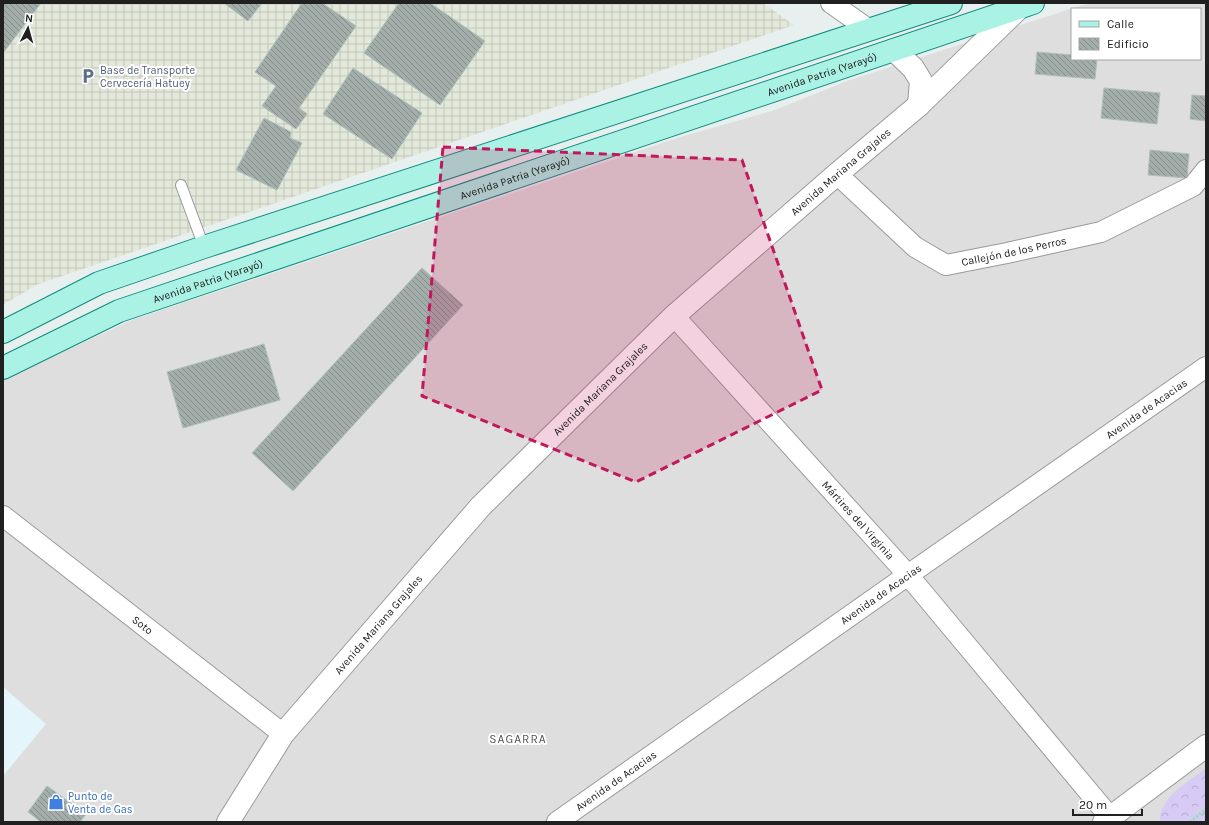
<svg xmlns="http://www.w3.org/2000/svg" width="1209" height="825" font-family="Karla,sans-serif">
  <defs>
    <pattern id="industrial-grid" width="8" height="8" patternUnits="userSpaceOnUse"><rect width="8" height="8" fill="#e2e8da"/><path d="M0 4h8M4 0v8" fill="none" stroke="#c2c7bb"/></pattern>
    <pattern id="park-crowns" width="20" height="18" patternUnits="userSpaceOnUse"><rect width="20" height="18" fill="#d7caf4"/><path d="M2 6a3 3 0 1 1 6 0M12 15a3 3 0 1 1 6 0" fill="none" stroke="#b8add1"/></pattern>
    <pattern id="building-back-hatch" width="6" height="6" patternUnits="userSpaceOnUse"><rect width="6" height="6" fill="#a3aeaa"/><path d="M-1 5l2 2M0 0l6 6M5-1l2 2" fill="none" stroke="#848d8a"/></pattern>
  </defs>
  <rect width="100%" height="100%" fill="#e8efef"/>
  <path fill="#dddedd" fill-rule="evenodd" d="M1089 3H1206V822H3V381L11 376 132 320 677 138 775 110 847 81ZM1072 9H1200V59H1072Z"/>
  <polygon fill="url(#industrial-grid)" points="3,3 763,3 794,25 36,285 3,305"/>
  <polygon fill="#e4f6fc" points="3,687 46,724 3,776"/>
  <path fill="url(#park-crowns)" d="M1206 768V822H1160C1158 798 1190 781 1206 768Z"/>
  <g fill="url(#building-back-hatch)" stroke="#abc0b9">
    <polygon points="3,3 41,3 3,53"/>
    <polygon points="224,3 262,3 248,21"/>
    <polygon points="302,3 322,3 356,26 299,108 307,114 296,129 262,106 276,86 255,72"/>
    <polygon points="399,3 430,3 485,41 440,105 364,53"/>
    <polygon points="1037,52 1072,55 1072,59 1097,59 1095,79 1035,74"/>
    <polygon points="353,68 422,113 392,159 323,114"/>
    <polygon points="1104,88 1160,93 1157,124 1101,118"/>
    <polygon points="1192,95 1206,96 1206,121 1190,119"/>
    <polygon points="264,118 291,132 290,138 302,143 277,190 236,170"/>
    <polygon points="1150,150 1189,154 1187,178 1148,175"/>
    <polygon points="422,268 463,305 293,491 252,453"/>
    <polygon points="264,344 280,400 183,428 167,372"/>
    <polygon points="47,786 86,814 80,822 41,822 28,812"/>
  </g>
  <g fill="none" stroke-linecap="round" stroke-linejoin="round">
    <defs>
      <polyline id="service" points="181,185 204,247"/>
      <g id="minor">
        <polyline points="831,3 868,29"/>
        <path id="s1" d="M837 174 915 247 946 265 1007 253 1101 232 1193 186 1206 170"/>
        <path id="s2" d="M674 316 908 575 1114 822"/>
        <path id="s3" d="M3 516 283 734"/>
        <path id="s4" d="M557 822 908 575 1206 367"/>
      </g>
      <g id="tertiary">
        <polyline points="894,50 913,68 921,81 919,105"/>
        <path id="s5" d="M228 822 283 734 481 506 674 316 837 174 919 105 1023 4"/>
        <polyline points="1104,822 1206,746"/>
      </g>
      <g id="primary">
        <polyline points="3,332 99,283 204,247 951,3"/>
        <path id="s6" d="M3 368 119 311 1033 3"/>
      </g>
    </defs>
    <use href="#service" stroke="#9a9a9a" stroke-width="12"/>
    <use href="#minor" stroke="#9a9a9a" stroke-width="22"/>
    <use href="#tertiary" stroke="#9a9a9a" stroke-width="24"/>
    <use href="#primary" stroke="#108c80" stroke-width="24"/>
    <polyline stroke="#7deba2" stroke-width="2.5" stroke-dasharray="2 2" stroke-linecap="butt" points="1190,822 1206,809"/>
    <use href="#service" stroke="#fff" stroke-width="10"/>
    <use href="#minor" stroke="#fff" stroke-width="20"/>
    <use href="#tertiary" stroke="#fff" stroke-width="22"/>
    <use href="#primary" stroke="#aaf2e4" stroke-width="22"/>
  </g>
  <path fill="#c2185b" fill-opacity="0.2" stroke="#c2185b" stroke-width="3" stroke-dasharray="8 5" stroke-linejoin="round" d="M443 147 742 160 822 390 636 482 422 396Z"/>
  <defs>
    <symbol id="parking-bare" viewBox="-9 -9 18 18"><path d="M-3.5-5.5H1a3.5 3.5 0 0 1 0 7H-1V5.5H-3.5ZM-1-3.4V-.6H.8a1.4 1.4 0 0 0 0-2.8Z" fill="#5c6f8a" stroke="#fff" stroke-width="2.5" paint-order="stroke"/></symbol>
    <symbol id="shop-bare" viewBox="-9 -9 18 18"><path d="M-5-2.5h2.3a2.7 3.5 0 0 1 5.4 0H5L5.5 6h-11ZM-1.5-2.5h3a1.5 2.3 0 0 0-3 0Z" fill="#3f7fe0" stroke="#fff" stroke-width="2.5" paint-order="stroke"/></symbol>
  </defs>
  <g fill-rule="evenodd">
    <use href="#parking-bare" x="77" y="65" width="22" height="22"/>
    <use href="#shop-bare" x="45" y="791" width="22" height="22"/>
  </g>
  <g text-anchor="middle" stroke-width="4" stroke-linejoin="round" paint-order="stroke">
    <g font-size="11" fill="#4e5e75" stroke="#fff" text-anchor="start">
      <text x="100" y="74">Base de Transporte<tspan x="100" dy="13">Cervecería Hatuey</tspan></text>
    </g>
    <g font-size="11" fill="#202020" stroke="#fff">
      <text dy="4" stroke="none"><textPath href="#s6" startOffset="871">Avenida Patria (Yarayó)</textPath></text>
      <text dy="4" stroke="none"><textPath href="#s5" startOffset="897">Avenida Mariana Grajales</textPath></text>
      <text dy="4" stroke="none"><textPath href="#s6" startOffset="547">Avenida Patria (Yarayó)</textPath></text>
      <text dy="4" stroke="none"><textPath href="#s1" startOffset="212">Callejón de los Perros</textPath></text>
      <text dy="4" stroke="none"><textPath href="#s6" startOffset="223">Avenida Patria (Yarayó)</textPath></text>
      <text dy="4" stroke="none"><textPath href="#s5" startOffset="573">Avenida Mariana Grajales</textPath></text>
      <text dy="4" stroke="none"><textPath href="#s4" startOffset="720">Avenida de Acacias</textPath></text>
      <text dy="4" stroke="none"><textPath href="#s2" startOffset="275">Mártires del Virginia</textPath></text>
      <text dy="4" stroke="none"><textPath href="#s4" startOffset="396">Avenida de Acacias</textPath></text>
      <text dy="4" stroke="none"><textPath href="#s5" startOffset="249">Avenida Mariana Grajales</textPath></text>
      <text dy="4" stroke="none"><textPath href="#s3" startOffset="177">Soto</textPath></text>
      <text dy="4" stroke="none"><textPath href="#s4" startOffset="72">Avenida de Acacias</textPath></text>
    </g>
    <g font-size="11" fill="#366cbe" stroke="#fff" text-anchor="start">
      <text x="68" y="800">Punto de<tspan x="68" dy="13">Venta de Gas</tspan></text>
    </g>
    <g font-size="12" letter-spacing="1" fill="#535353" stroke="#fff">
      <text x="518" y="743">SAGARRA</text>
    </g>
  </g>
  <rect width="1209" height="825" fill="none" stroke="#202020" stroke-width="8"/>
  <rect x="1071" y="8" width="130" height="52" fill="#ffffff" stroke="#a6a6a6"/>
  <rect x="1079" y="21" width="20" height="6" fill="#aaf2e4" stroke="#a6a6a6"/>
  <text x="1107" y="28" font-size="12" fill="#202020">Calle</text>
  <rect x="1079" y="38" width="20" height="12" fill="url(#building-back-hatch)" stroke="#a6a6a6"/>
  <text x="1107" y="48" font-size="12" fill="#202020">Edificio</text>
  <g transform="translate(28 28) rotate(6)" stroke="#ffffff" stroke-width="3" paint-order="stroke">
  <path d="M0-3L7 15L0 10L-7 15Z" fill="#202020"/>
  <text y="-6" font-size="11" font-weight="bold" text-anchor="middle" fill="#202020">N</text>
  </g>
  <path d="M1073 809v6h69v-6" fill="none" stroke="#202020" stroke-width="2"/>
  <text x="1079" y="809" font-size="12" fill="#202020" stroke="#ffffff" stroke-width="3" paint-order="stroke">20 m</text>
</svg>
